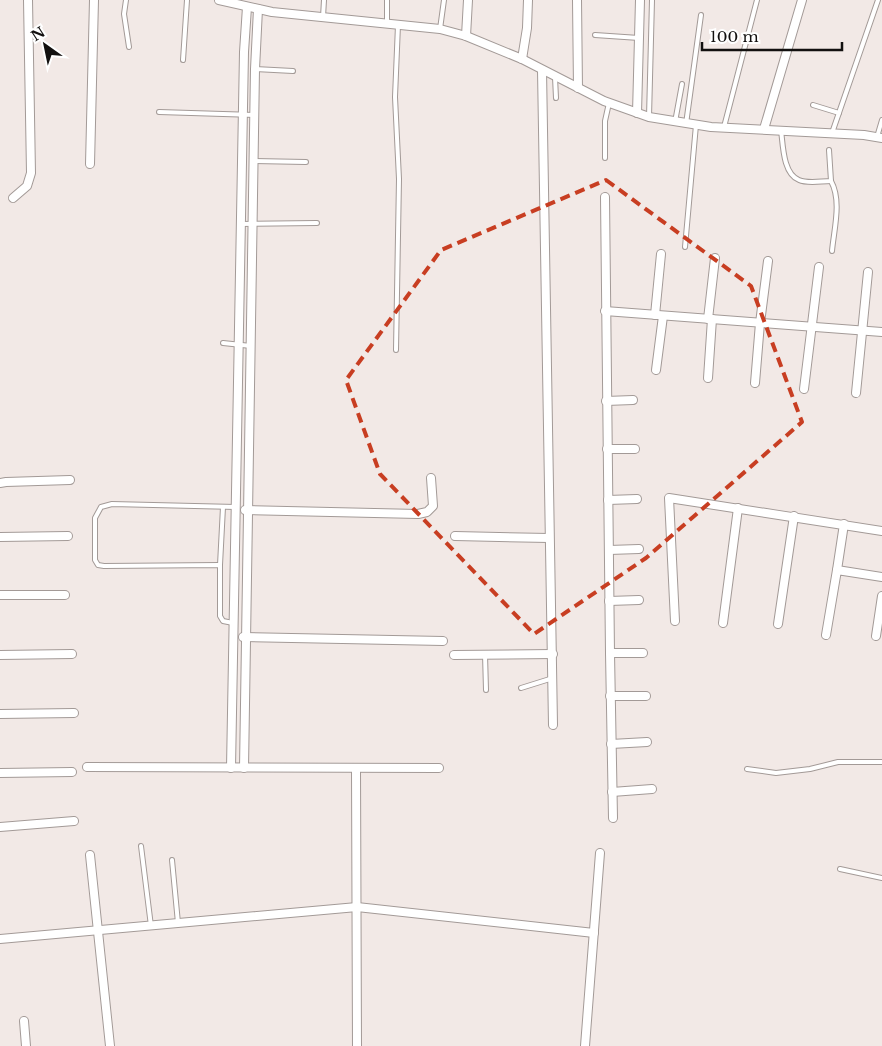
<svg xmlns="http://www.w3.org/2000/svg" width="882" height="1046" font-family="'Libre Baskerville',serif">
  <rect width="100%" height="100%" fill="#f2e9e6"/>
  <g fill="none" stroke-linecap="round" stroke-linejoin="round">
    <defs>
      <g id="lane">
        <polyline points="126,0 124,14 129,47"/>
        <polyline points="323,17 324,0"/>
        <polyline points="387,23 387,0"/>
        <polyline points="440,29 444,0"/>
        <polyline points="595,35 639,38"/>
        <polyline points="183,60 187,0"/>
        <polyline points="255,69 293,71"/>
        <polyline points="555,77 556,98"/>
        <polyline points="813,105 839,113"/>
        <polyline points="159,112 255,115"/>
        <polyline points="649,117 652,0"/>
        <polyline points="675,122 682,84"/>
        <polyline points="686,124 701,15"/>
        <polyline points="724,127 757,0"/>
        <path d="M781 130C783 145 783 174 799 180 808 184 821 181 831 181L829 150"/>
        <polyline points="832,133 878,0"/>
        <polyline points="877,137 882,120"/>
        <polyline points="605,158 605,121 609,103"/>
        <polyline points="254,161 306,162"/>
        <path d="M831 181C842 201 834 229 832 251"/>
        <polyline points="241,224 317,223"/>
        <polyline points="685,247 696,125"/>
        <polyline points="223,343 251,346"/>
        <polyline points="396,350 399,179 395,97 398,25"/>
        <polyline points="220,565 223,507"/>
        <polyline points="233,623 223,621 220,616 220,565 104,566 98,565 95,560 95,518 101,507 112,504 236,507"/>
        <polyline points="485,654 486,690"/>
        <polyline points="521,688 553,678"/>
        <polyline points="747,769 776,773 810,769 838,762 882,762"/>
        <polyline points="141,846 151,926"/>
        <polyline points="172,860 178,923"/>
        <polyline points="840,869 882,878"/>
      </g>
      <g id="street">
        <polyline points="219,0 272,12 440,29 466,36 522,59 604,101 649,117 711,127 864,135 882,138"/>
        <polyline points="577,0 578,88"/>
        <polyline points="466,36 468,0"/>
        <polyline points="522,59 527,28 528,0"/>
        <polyline points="542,70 553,725"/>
        <polyline points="637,113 640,0"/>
        <polyline points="764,129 802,0"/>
        <polyline points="90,164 94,0"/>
        <polyline points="605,197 610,653 613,818"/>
        <polyline points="13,198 27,186 31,173 28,0"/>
        <polyline points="605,311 882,332"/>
        <polyline points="655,315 661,254"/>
        <polyline points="708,319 715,258"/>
        <polyline points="656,370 663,316"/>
        <polyline points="708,378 712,319"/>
        <polyline points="755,383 760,323 768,261"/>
        <polyline points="804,389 819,267"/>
        <polyline points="856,393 868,272"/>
        <polyline points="606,401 633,400"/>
        <polyline points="607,449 635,449"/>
        <polyline points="0,483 6,482 70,480"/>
        <polyline points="608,500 637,499"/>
        <polyline points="245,510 418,514 427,512 433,506 431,478"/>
        <polyline points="455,536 549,538"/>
        <polyline points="0,537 68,536"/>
        <polyline points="609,550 639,549"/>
        <polyline points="837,570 844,524"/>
        <polyline points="0,595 65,595"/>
        <polyline points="609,601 639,600"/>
        <polyline points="675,621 669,498 882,531"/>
        <polyline points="723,623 738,508"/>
        <polyline points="778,624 794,516"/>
        <polyline points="826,635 837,570 882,577"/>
        <polyline points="876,636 882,596"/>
        <polyline points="243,637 443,641"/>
        <polyline points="610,653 643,653"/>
        <polyline points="0,655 72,654"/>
        <polyline points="454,655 553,654"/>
        <polyline points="610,696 646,696"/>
        <polyline points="0,714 74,713"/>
        <polyline points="611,744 647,742"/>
        <polyline points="87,767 439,768"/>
        <polyline points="231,768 244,52 247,7"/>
        <polyline points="244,768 255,69 258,9"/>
        <polyline points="356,769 357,1046"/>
        <polyline points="0,773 72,772"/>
        <polyline points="612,792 652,789"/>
        <polyline points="0,827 74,821"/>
        <polyline points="90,855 110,1046"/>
        <polyline points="0,939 357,907 594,933"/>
        <polyline points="24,1021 26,1046"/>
        <polyline points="585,1046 600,853"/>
      </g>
    </defs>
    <use href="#lane" stroke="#a39a97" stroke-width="6"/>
    <use href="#street" stroke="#a39a97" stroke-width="10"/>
    <use href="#lane" stroke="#fff" stroke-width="4"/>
    <use href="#street" stroke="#fff" stroke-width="8"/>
  </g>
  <path fill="none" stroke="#c83e22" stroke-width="4" stroke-dasharray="10 6" stroke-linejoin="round" d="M606 180 751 286 802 422 646 558 534 634 380 474 346 380 441 250Z"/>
  <g transform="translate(45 45) rotate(327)" stroke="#ffffff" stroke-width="4" paint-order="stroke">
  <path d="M0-4L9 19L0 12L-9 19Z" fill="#12100f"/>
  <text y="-8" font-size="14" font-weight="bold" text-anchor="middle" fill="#12100f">N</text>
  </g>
  <path d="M702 42v8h140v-8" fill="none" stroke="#12100f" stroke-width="2.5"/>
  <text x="710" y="42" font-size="15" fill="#12100f" stroke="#ffffff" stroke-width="4" paint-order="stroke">100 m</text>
</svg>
